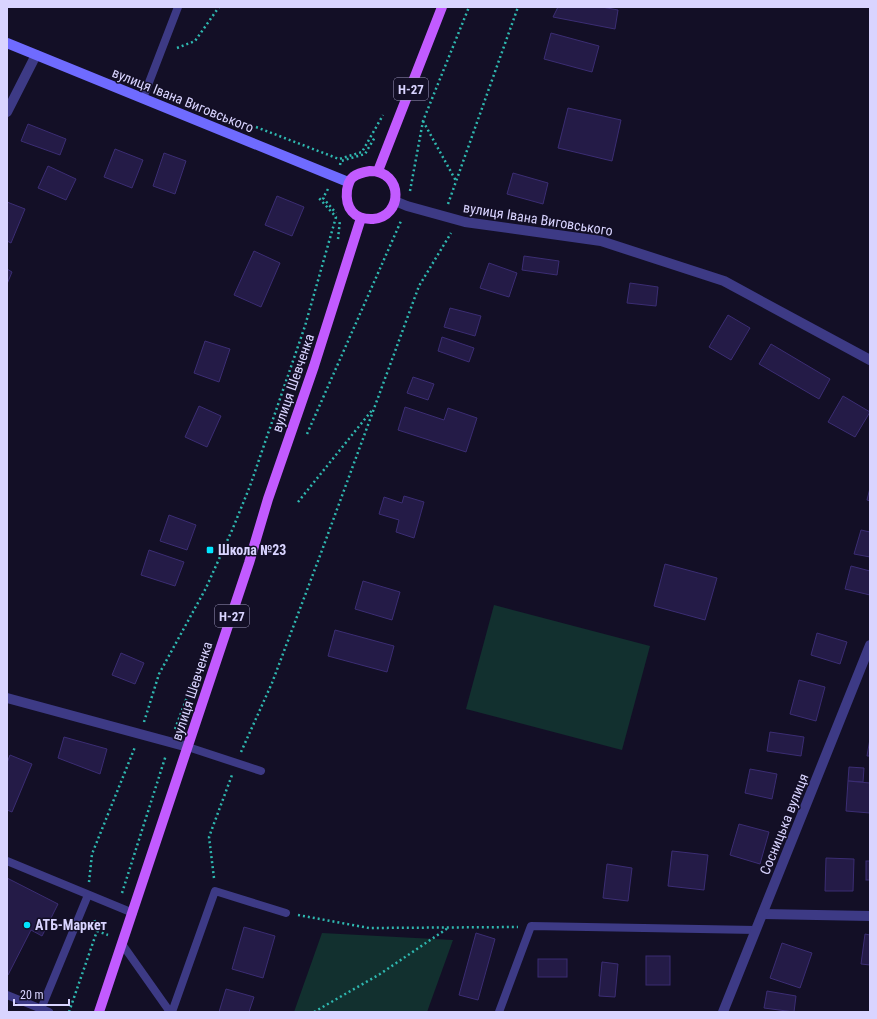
<svg xmlns="http://www.w3.org/2000/svg" width="877" height="1019" font-family="'Roboto Condensed',sans-serif">
  <rect width="100%" height="100%" fill="#130f26"/>
  <g fill="#12302f">
    <polygon points="494,605 650,646 622,750 466,709"/>
    <polygon points="322,933 453,940 427,1012 294,1012"/>
  </g>
  <g fill="#241b47" stroke="#3b2d73">
    <polygon points="558,7 602,7 618,10 615,29 553,17"/>
    <polygon points="551,33 599,46 592,72 544,59"/>
    <polygon points="568,108 621,120 612,161 558,148"/>
    <polygon points="28,124 66,139 60,155 21,141"/>
    <polygon points="115,149 143,160 132,188 104,177"/>
    <polygon points="164,153 186,161 175,194 153,186"/>
    <polygon points="48,166 76,179 66,200 38,188"/>
    <polygon points="513,173 548,183 543,204 507,194"/>
    <polygon points="277,196 304,207 292,236 265,225"/>
    <polygon points="7,202 25,209 11,243 7,241"/>
    <polygon points="254,251 280,263 261,307 234,295"/>
    <polygon points="524,256 559,261 557,275 522,270"/>
    <polygon points="489,263 517,273 509,297 480,288"/>
    <polygon points="7,269 12,272 7,284"/>
    <polygon points="630,283 658,287 656,306 627,303"/>
    <polygon points="450,308 481,316 475,336 444,327"/>
    <polygon points="728,315 750,328 731,360 709,347"/>
    <polygon points="442,337 474,348 469,362 438,351"/>
    <polygon points="205,341 230,349 219,382 194,373"/>
    <polygon points="771,344 830,379 819,399 759,364"/>
    <polygon points="413,377 434,384 428,400 407,393"/>
    <polygon points="843,396 870,412 855,437 828,422"/>
    <polygon points="199,406 221,416 207,447 185,437"/>
    <polygon points="405,407 444,420 448,408 477,418 466,452 398,430"/>
    <polygon points="870,488 870,501 867,500"/>
    <polygon points="404,496 424,502 414,538 396,532 399,520 379,514 384,497 402,503"/>
    <polygon points="169,515 196,525 187,550 160,541"/>
    <polygon points="861,530 870,532 870,557 854,554"/>
    <polygon points="149,550 184,562 175,586 141,575"/>
    <polygon points="665,564 717,578 705,620 654,606"/>
    <polygon points="851,566 870,571 870,595 845,589"/>
    <polygon points="363,581 400,592 392,620 355,609"/>
    <polygon points="335,630 394,646 387,672 328,656"/>
    <polygon points="817,633 847,642 840,664 811,655"/>
    <polygon points="121,653 144,663 135,684 112,675"/>
    <polygon points="799,680 825,687 816,721 790,714"/>
    <polygon points="770,732 804,737 801,756 767,751"/>
    <polygon points="64,737 107,749 100,774 58,758"/>
    <polygon points="870,739 870,756 867,756"/>
    <polygon points="10,755 32,764 12,812 7,810 7,763"/>
    <polygon points="849,767 864,768 863,782 848,781"/>
    <polygon points="750,769 777,774 772,799 745,793"/>
    <polygon points="848,781 870,783 870,813 846,811"/>
    <polygon points="739,824 769,832 760,864 730,855"/>
    <polygon points="672,851 708,855 704,890 668,886"/>
    <polygon points="826,858 854,859 853,891 825,891"/>
    <rect x="866" y="861" width="4" height="19"/>
    <polygon points="607,864 632,868 628,901 603,898"/>
    <polygon points="7,878 58,904 42,936 31,930 8,975 7,975"/>
    <polygon points="244,927 275,936 263,978 232,969"/>
    <polygon points="476,933 495,939 478,1000 459,995"/>
    <polygon points="865,934 870,935 870,965 861,964"/>
    <polygon points="782,943 812,953 800,988 770,978"/>
    <rect x="646" y="956" width="24" height="29"/>
    <rect x="538" y="959" width="29" height="18"/>
    <polygon points="602,962 618,964 615,997 599,996"/>
    <polygon points="226,989 254,997 249,1012 219,1012"/>
    <polygon points="767,991 796,996 794,1012 764,1008"/>
  </g>
  <g fill="none" stroke-linecap="round" stroke-linejoin="round">
    <g stroke="#2fb8b0" stroke-width="2.5" stroke-dasharray="2 3" stroke-linecap="butt">
      <polyline points="177,48 195,41 219,7"/>
      <polyline points="423,121 456,181"/>
      <polyline points="256,127 339,159 362,152 383,115"/>
      <polyline points="340,165 341,161 365,154 375,137"/>
      <polyline points="328,189 323,198 336,213"/>
      <polyline points="410,191 423,121 469,7"/>
      <polyline points="448,204 518,7"/>
      <polyline points="338,239 340,220"/>
      <polyline points="307,434 401,221"/>
      <polyline points="298,502 373,409"/>
      <polyline points="144,722 159,674 206,588 233,528 250,486 305,326 336,217 319,198"/>
      <polyline points="175,729 192,684"/>
      <polyline points="241,752 272,683 321,553 419,286 451,233"/>
      <polyline points="214,878 209,837 232,775"/>
      <polyline points="89,882 92,854 135,747"/>
      <polyline points="122,893 166,755"/>
      <polyline points="298,915 369,928 518,927"/>
      <polyline points="97,931 108,935"/>
      <polyline points="69,1012 97,931 94,918"/>
      <polyline points="314,1012 380,974 448,928"/>
    </g>
    <g stroke="#3d3a85" stroke-width="8">
      <polyline points="143,98 178,7"/>
      <polyline points="188,747 261,771"/>
      <polyline points="7,861 133,913"/>
      <polyline points="122,944 170,1012"/>
      <polyline points="7,995 49,1012"/>
      <polyline points="41,1009 88,895"/>
      <polyline points="172,1012 215,891 286,913"/>
      <polyline points="499,1012 531,926 756,930"/>
    </g>
    <g stroke="#3d3a85" stroke-width="10">
      <polyline points="7,112 36,55"/>
      <polyline points="395,201 407,206 465,222 601,241 724,281 870,360"/>
      <polyline points="7,698 188,747"/>
      <polyline points="763,914 870,916"/>
      <polyline points="723,1012 870,645"/>
    </g>
    <polyline stroke="#6f6bff" stroke-width="10" points="7,43 348,182"/>
    <g stroke="#c25bff" stroke-width="10">
      <path d="M370 171C404 171 403 217 373 219 354 220 345 208 347 190 348 185 349 180 353 177 358 173 364 172 370 171Z"/>
      <polyline points="378,171 442,7"/>
      <polyline points="99,1012 249,563 268,499 314,366 361,218"/>
    </g>
  </g>
  <g fill="#00e5ff" stroke="#130f26" stroke-width="1.5">
    <rect x="206" y="546" width="8" height="8" rx="2"/>
    <circle cx="27" cy="925" r="4"/>
  </g>
  <g text-anchor="middle" stroke-width="3" stroke-linejoin="round" paint-order="stroke">
    <g fill="#130f26" stroke="#9e99be" stroke-width="1">
      <rect x="394" y="78" width="34" height="22" rx="3"/>
      <rect x="215" y="605" width="34" height="22" rx="3"/>
    </g>
    <g font-size="13" font-weight="bold" fill="#d9d4ff">
      <text x="411" y="94">Н-27</text>
      <text x="232" y="621">Н-27</text>
    </g>
    <g font-size="14" fill="#d9d4ff" stroke="#130f26">
      <text transform="translate(183 100) rotate(22)" y="5">вулиця Івана Виговського</text>
      <text transform="translate(538 219) rotate(9)" y="5">вулиця Івана Виговського</text>
      <text transform="translate(293 383) rotate(-71)" y="5">вулиця Шевченка</text>
      <text transform="translate(192 691) rotate(-72)" y="5">вулиця Шевченка</text>
      <text transform="translate(784 824) rotate(-68)" y="5">Сосницька вулиця</text>
    </g>
    <g font-size="14" font-weight="bold" fill="#d9d4ff" stroke="#130f26" text-anchor="start">
      <text x="218" y="555">Школа №23</text>
      <text x="35" y="930">АТБ-Маркет</text>
    </g>
  </g>
  <rect width="877" height="1019" fill="none" stroke="#d9d4ff" stroke-width="16"/>
  <path d="M14 999v6h55v-6" fill="none" stroke="#d9d4ff" stroke-width="2"/>
  <text x="20" y="999" font-size="12" fill="#d9d4ff" stroke="#130f26" stroke-width="3" paint-order="stroke">20 m</text>
</svg>
